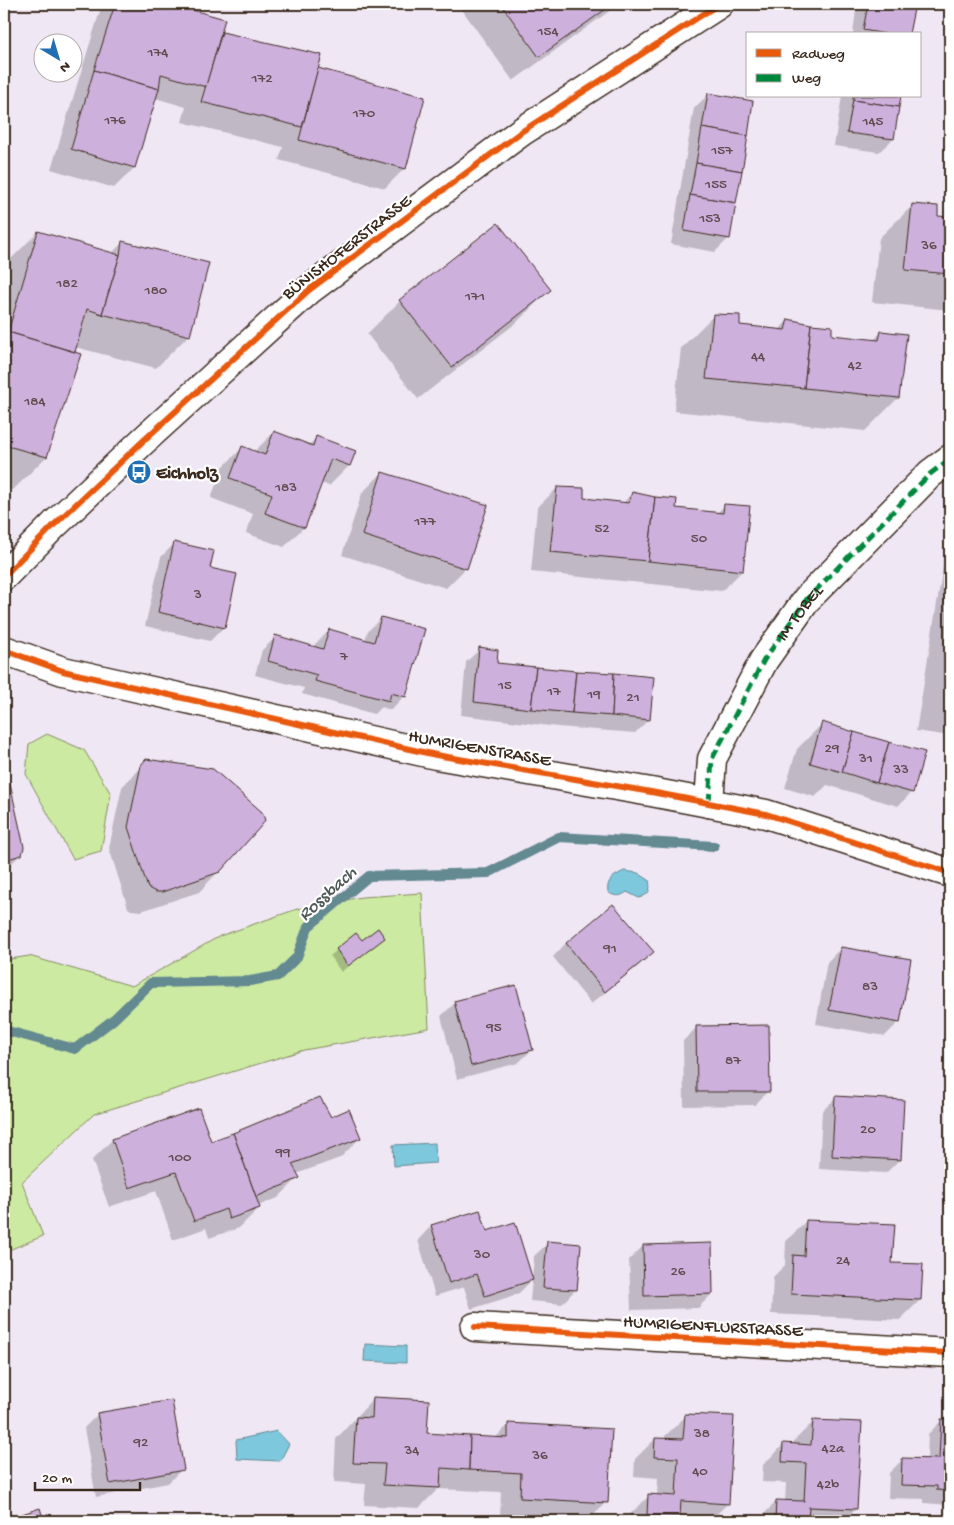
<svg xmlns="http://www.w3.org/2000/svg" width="954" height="1525" font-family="'Gochi Hand',sans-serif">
  <rect width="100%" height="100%" fill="#f0e7f5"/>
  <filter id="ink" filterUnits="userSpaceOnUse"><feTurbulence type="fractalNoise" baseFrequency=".02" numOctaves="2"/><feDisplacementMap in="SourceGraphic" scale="10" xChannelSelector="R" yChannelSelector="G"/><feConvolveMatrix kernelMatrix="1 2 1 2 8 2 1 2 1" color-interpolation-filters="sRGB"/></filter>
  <g filter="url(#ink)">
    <g fill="#cceaa1" stroke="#848a60">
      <polygon points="47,734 84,750 111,794 101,851 73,859 26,774 29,744"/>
      <polygon points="422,893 429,1028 304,1050 94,1114 22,1182 43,1236 4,1252 4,960 29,956 132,986 220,936 297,909 362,897"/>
    </g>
    <g fill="#7dc8dd" stroke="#638991">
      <path d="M624 871 638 873 649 880C651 890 650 894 639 898L627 892C620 897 615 897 608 892 606 880 614 876 624 871Z"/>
      <polygon points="435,1143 436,1163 394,1166 393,1145"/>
      <polygon points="365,1344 406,1346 406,1363 364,1361"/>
      <polygon points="277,1431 289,1444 280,1461 237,1459 236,1440"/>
    </g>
    <g fill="#0003">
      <polygon points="108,4 166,4 223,20 220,33 321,56 317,69 405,168 385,188 279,160 283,147 182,122 186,107 155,98 134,168 114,188 51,169 100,11"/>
      <polygon points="458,4 619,4 513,81"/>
      <polygon points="863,4 914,4 909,34 853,34 856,10"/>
      <polygon points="708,95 729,238 715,252 671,244 694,108"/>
      <polygon points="842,96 900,96 893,139 879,152 834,146"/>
      <polygon points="912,206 937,217 950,219 950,310 872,302 879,238"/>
      <polygon points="38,232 111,254 123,242 189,335 156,368 75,347 73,353 79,355 46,457 13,490 4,487 4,271 5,265"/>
      <polygon points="549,290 516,323 418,399 367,334 400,301"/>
      <polygon points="714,315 739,327 778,331 788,320 831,327 830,336 873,341 881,332 898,398 865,431 674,411 681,348"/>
      <polygon points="274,432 309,445 316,438 349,466 329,486 321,483 304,527 284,547 246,533 253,514 211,498 222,468 242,448 254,452"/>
      <polygon points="382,473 466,568 446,588 342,555 362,493"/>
      <polygon points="557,488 583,499 622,504 632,493 675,500 674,509 716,514 725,505 742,571 722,591 531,572 537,508"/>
      <polygon points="950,539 950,736 916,731 947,542"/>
      <polygon points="175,543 209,569 224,627 210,641 145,626 161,557"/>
      <polygon points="381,618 404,696 391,710 381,707 374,714 302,694 304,688 255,675 262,650 276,637 314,648 315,644 329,631 365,641 367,632"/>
      <polygon points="480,649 495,664 649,719 635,733 558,727 461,715 466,662"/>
      <polygon points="822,724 912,792 898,806 827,785 815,797 785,788 797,749"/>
      <polygon points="147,760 219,871 199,892 141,911 131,910 128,908 109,848 122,787"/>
      <polygon points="4,780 9,785 21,854 4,871"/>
      <polygon points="383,938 341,972 330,956 337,950 362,942"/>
      <polygon points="566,943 652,952 638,966 591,1004 553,957"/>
      <polygon points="841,948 899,1022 885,1036 816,1024 827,962"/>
      <polygon points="455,1003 532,1050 518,1063 457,1079 441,1016"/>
      <polygon points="697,1027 768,1091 755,1105 684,1106 683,1041"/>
      <polygon points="836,1098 900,1159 886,1173 819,1169 822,1111"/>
      <polygon points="198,1109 210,1143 330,1119 360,1138 340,1158 296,1174 298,1178 278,1198 258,1206 259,1208 239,1228 209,1238 206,1228 173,1240 156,1191 109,1207 92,1160 112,1140"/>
      <polygon points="479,1211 486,1233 532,1280 534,1256 548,1243 575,1290 562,1304 530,1301 532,1280 518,1294 471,1309 464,1287 435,1296 418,1240 431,1226"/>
      <polygon points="806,1221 891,1264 920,1300 900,1320 771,1314 773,1277 785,1265 786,1241"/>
      <polygon points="643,1246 712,1294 698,1308 631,1310 629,1260"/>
      <polygon points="374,1398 426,1434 495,1438 509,1424 606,1502 588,1521 500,1517 501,1492 438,1489 419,1508 364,1505 366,1484 334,1482 336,1439"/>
      <polygon points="98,1414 182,1469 168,1483 96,1497 84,1428"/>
      <polygon points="686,1416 728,1503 710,1521 628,1521 628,1516 649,1496 657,1496 658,1478 634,1476 635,1459 655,1439 665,1440 665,1436"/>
      <polygon points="942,1420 950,1421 950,1505 924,1503 924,1499 888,1498 889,1473 903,1459 927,1460 928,1434"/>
      <polygon points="814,1421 856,1509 843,1521 796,1521 798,1520 778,1519 778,1521 757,1521 777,1501 785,1502 786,1483 762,1482 763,1465 783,1445 793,1445 794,1441"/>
    </g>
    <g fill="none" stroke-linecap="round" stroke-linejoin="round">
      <polyline stroke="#638991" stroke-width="10" points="4,1030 75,1049 114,1019 151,983 250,981 278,976 297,957 308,927 369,876 488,873 559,837 714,846"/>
    </g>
    <g fill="#ceb0dd" stroke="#3b2a1e">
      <polygon points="115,4 171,4 225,19 206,87 161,74 159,89 94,70"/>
      <polygon points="501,4 613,4 539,57"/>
      <polygon points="868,4 915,4 909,34 886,34 863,30"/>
      <polygon points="222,32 322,55 302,127 201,102"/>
      <polygon points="318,68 425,97 406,169 299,140"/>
      <polygon points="94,70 159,89 135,168 71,149"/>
      <polygon points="708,93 753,101 748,136 702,128"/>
      <polygon points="853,96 901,96 899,107 853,100"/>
      <polygon points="853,100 899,107 894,139 847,133"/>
      <polygon points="702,128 748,136 742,171 696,163"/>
      <polygon points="696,163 742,171 736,203 690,195"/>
      <polygon points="690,195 736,203 730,239 684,231"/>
      <polygon points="912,204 938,206 938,216 950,217 950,274 905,270"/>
      <polygon points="498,223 551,290 452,367 399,300"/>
      <polygon points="38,231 120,255 102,314 87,309 75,352 8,332"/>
      <polygon points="122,241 209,263 190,336 102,314 120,255"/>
      <polygon points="713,314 740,315 740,325 785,330 788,319 811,324 804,388 706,379"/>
      <polygon points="811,324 832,326 832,335 879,340 881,331 907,334 899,398 804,388"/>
      <polygon points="8,332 81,354 47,457 4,445 4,345"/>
      <polygon points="274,431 313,446 316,436 356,451 350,466 331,459 305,528 265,513 272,494 230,478 242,446 265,455"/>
      <polygon points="382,472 488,505 467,569 362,535"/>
      <polygon points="557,487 584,488 584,498 629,503 632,492 655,497 648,561 550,552"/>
      <polygon points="655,497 677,499 676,508 723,513 724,504 750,506 743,571 648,561"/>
      <polygon points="174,542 214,551 210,568 237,574 225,628 158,612"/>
      <polygon points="381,617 425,629 406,697 391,693 389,701 315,681 317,675 268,661 275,635 323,649 329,629 374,642"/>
      <polygon points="479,647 498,650 497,663 536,667 531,709 474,702"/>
      <polygon points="536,667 576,671 572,713 531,709"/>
      <polygon points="576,671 614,673 612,716 572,713"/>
      <polygon points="614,673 654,677 650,720 612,716"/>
      <polygon points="822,722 854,732 842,772 810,763"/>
      <polygon points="854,732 889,742 877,783 842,772"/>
      <polygon points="889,742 925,752 913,793 877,783"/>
      <polygon points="146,759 213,769 262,812 265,820 262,825 220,872 162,892 156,892 148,888 128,827 141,765"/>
      <polygon points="4,778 10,784 24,847 22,855 4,860"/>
      <polygon points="613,904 654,952 605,992 566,943"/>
      <polygon points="378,928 385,938 348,966 336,949 356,933 362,940"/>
      <polygon points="841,947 911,959 900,1023 829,1010"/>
      <polygon points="516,985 533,1050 471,1066 454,1001"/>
      <polygon points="769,1025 770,1092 697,1092 696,1026"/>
      <polygon points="835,1096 904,1100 901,1160 832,1156"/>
      <polygon points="320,1097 331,1117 349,1109 361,1138 292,1164 300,1178 256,1197 233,1133"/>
      <polygon points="199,1108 211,1141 233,1133 260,1208 229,1219 226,1209 194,1221 176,1172 129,1188 112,1139"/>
      <polygon points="480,1210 487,1231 515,1222 533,1280 485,1296 477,1274 449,1283 431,1225"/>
      <polygon points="806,1220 895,1224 892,1263 923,1264 921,1300 791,1294 793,1255 804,1256"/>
      <polygon points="547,1241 581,1244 577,1290 543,1288"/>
      <polygon points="712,1243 713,1294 644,1296 643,1245"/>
      <polygon points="373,1397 429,1400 427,1433 470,1436 469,1470 441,1468 440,1488 383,1485 385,1464 353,1463 356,1417 372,1418"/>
      <polygon points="172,1400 184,1470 110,1484 97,1413"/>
      <polygon points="685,1414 734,1416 729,1504 681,1501 680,1516 647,1515 648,1494 676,1496 678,1458 654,1457 655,1438 683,1439"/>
      <polygon points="941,1419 950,1419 950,1491 937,1490 937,1486 901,1485 902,1458 939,1459"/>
      <polygon points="813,1420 862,1422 857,1509 809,1507 808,1521 775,1520 776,1500 804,1501 806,1463 782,1462 783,1443 811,1445"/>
      <polygon points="508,1423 612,1429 608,1503 520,1498 521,1473 469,1470 470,1436 508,1438"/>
      <polygon points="40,1508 44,1521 4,1521 4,1520"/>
    </g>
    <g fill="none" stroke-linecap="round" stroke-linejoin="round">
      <defs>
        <g id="minor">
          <polyline points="4,576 55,524 143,441 309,290 521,132 719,4"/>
          <polyline points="4,650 63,671 436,755 651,792 766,814 950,873"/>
          <path id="s1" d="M709 803 712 759 764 660 807 599 930 474 950 459"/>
          <polyline points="475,1327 950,1353"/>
        </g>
      </defs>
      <use href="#minor" stroke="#3b2a1e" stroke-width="31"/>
      <use href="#minor" stroke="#fff" stroke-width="28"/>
      <polyline stroke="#00873e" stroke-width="5" stroke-dasharray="10 5" stroke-linecap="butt" points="709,803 712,759 764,660 807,599 930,474 950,459"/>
      <defs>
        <g id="cycleway">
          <polyline points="4,576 55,524 143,441 309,290 521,132 719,4"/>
          <polyline points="4,650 63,671 436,755 651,792 766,814 950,873"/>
          <polyline points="475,1327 950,1353"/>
        </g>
      </defs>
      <use href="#cycleway" stroke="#fff" stroke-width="9"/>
      <use href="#cycleway" stroke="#e8590c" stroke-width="6"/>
    </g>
  </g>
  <defs>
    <symbol id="bus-disc" viewBox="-11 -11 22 22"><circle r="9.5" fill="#1f6fb2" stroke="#fff"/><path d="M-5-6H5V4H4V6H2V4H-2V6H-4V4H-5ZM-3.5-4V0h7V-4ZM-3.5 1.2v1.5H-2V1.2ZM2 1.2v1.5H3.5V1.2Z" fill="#fff"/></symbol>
  </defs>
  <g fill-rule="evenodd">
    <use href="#bus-disc" x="125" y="458" width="28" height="28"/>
  </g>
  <g text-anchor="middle" stroke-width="4.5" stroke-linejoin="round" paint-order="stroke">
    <g font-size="15" fill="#604c4e">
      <text x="548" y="35">154</text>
      <text x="158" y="56">174</text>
      <text x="262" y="82">172</text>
      <text x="364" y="117">170</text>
      <text x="115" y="124">176</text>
      <text x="873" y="125">145</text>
      <text x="722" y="154">157</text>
      <text x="716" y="188">155</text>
      <text x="710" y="222">153</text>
      <text x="929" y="249">36</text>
      <text x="67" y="287">182</text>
      <text x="156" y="294">180</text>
      <text x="475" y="300">171</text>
      <text x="758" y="360">44</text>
      <text x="855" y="369">42</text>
      <text x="35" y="405">184</text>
      <text x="286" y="491">183</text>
      <text x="425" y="525">177</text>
      <text x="602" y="532">52</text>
      <text x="699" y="542">50</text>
      <text x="198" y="598">3</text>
      <text x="344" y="660">7</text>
      <text x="505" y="689">15</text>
      <text x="554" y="695">17</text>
      <text x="594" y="698">19</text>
      <text x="633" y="701">21</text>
      <text x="832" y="752">29</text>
      <text x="866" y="762">31</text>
      <text x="901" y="773">33</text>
      <text x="610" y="952">91</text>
      <text x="870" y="990">83</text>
      <text x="494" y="1031">95</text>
      <text x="733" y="1064">87</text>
      <text x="868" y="1133">20</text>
      <text x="283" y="1156">99</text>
      <text x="180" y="1161">100</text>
      <text x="482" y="1258">30</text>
      <text x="843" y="1264">24</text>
      <text x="678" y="1275">26</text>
      <text x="702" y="1437">38</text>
      <text x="141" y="1446">92</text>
      <text x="833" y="1452">42a</text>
      <text x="412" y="1454">34</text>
      <text x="540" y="1459">36</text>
      <text x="700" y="1475">40</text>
      <text x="828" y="1488">42b</text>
    </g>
    <g font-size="18" fill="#3b2a1e" stroke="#fff">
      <text transform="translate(346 246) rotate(-38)" y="6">BÜNISHOFERSTRASSE</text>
      <text dy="6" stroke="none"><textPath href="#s1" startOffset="215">IM TOBEL</textPath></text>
      <text transform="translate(480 747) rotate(10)" y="6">HUMRIGENSTRASSE</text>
      <text transform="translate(713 1325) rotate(3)" y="6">HUMRIGENFLURSTRASSE</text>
    </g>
    <g font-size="18" font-weight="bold" fill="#3b2a1e" stroke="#fff" text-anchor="start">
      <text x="156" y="478">Eichholz</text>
    </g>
    <g font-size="19" font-style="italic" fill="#4f5957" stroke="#fff">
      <text transform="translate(326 892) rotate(-42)" y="7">Rossbach</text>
    </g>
  </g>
  <rect width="954" height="1525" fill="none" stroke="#fff" stroke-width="20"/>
  <rect x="10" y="10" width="934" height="1505" fill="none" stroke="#3b2a1e" stroke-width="2" filter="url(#ink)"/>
  <rect x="746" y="32" width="175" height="65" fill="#ffffff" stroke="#b1aaa5"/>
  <rect x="756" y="49" width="25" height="8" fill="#e8590c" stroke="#b1aaa5"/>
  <text x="792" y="58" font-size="15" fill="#3b2a1e">Radweg</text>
  <rect x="756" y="74" width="25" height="8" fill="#00873e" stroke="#b1aaa5"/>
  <text x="792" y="82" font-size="15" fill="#3b2a1e">Weg</text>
  <g transform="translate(58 58) rotate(142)"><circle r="24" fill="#ffffff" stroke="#b1aaa5"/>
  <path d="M0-4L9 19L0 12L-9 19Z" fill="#1f6fb2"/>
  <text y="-8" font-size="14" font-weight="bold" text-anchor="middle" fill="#3b2a1e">N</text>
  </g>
  <path d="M35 1482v8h105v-8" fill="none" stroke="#3b2a1e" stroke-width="2.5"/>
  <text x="42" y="1482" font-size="15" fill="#3b2a1e" stroke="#ffffff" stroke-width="4" paint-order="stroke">20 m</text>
</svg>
